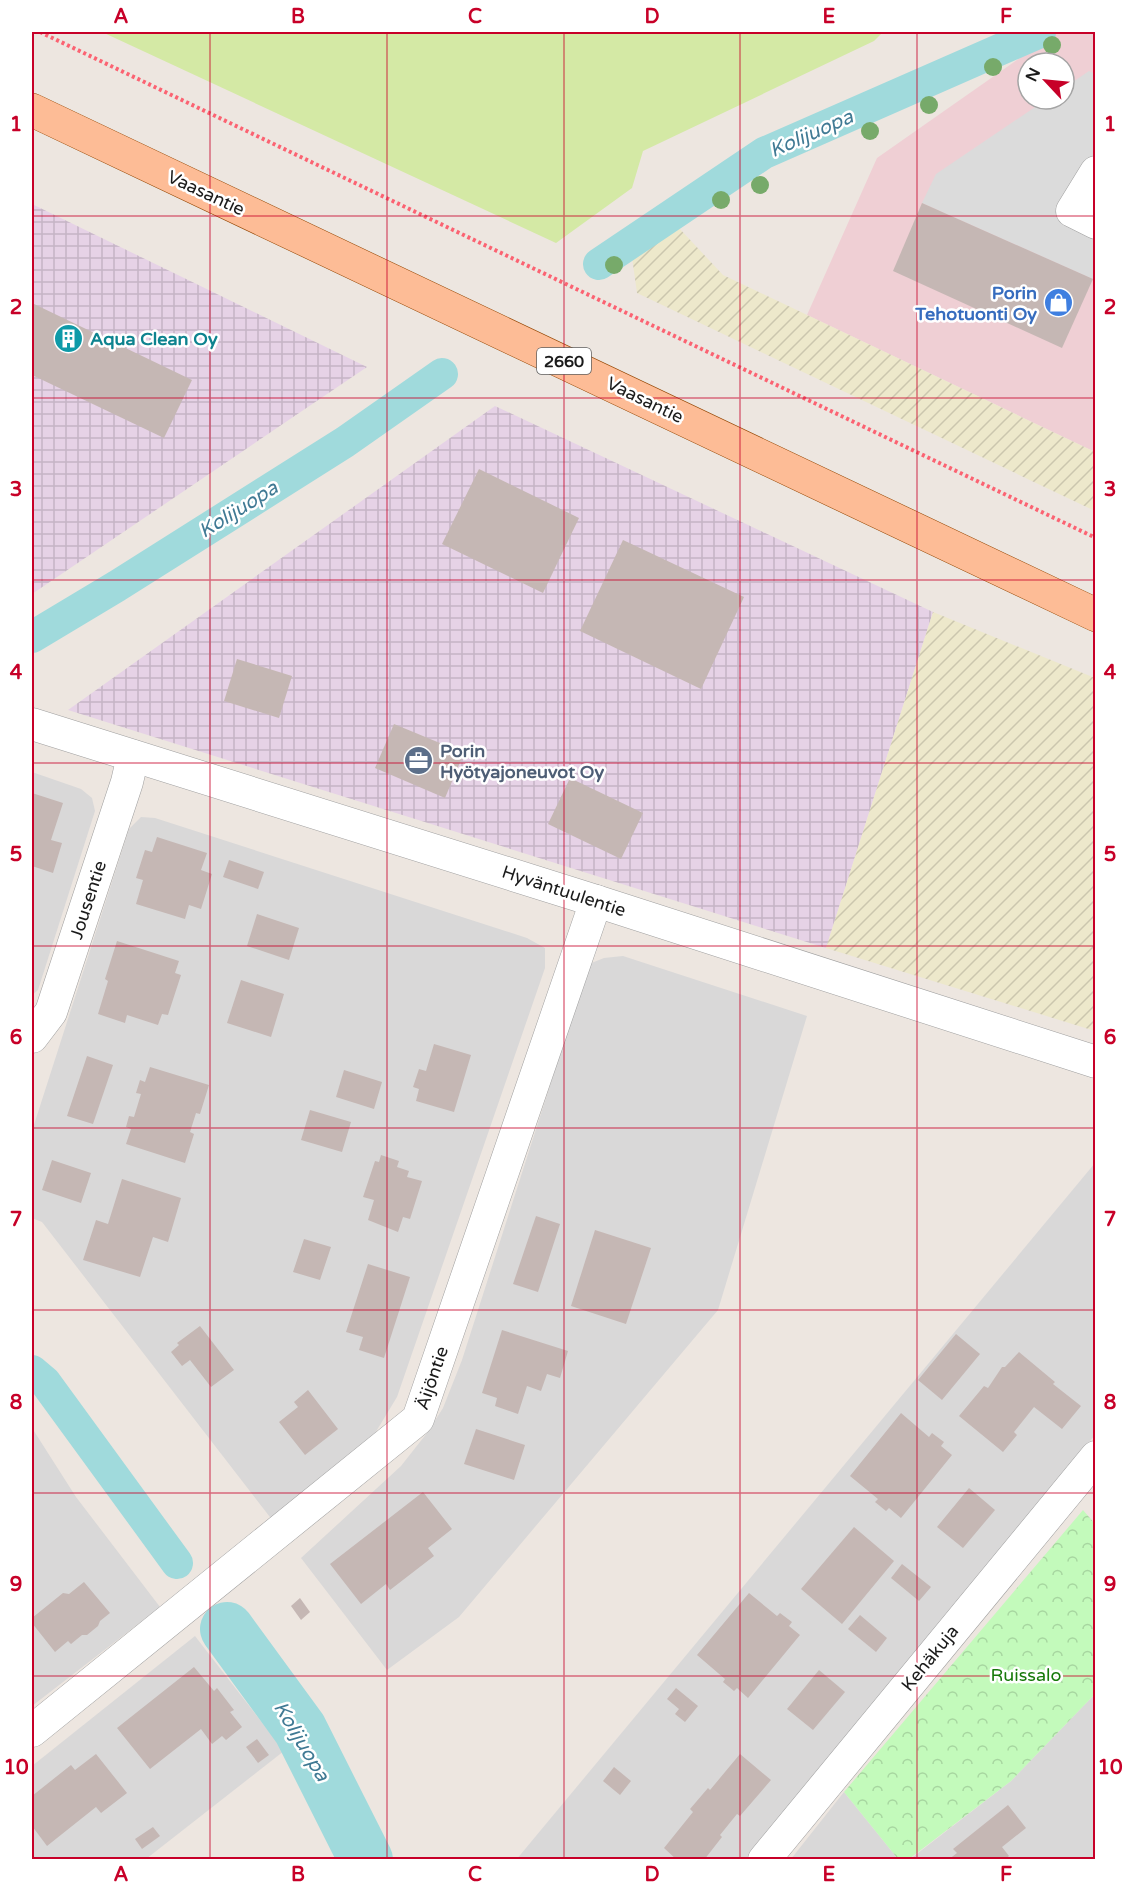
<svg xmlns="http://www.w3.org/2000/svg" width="1127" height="1891" font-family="'Varela Round',sans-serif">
  <defs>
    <pattern id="industrial-grid" width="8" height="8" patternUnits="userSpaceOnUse" patternTransform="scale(1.5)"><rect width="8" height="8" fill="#e6d2e6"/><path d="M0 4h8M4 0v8" fill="none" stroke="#c5b4c5"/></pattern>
    <pattern id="farmland-furrows" width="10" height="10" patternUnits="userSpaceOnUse" patternTransform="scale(1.5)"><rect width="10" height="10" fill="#ede8cb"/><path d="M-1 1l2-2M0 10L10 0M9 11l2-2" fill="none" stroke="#cbc6ae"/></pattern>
    <pattern id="park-crowns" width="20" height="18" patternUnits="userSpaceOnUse" patternTransform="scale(1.5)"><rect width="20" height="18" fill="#c3fabb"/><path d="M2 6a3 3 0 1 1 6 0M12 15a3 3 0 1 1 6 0" fill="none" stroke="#a7d6a0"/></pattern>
  </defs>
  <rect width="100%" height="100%" fill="#ede6e0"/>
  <g fill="#d9d8d8">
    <polygon points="32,772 81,789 92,798 95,811 38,990 32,995"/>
    <polygon points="141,817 155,818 527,938 545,948 545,968 397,1397 363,1453 273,1521 42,1222 32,1218 32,1131 129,829"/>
    <polygon points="623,956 807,1016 718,1310 459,1617 387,1670 301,1558 401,1466 427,1433 443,1408 462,1360 589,964 604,958"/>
    <polygon points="1095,1163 1095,1435 747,1859 516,1860"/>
    <polygon points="32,1428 76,1497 160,1607 32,1706"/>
    <polygon points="195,1636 284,1751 146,1859 32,1860 32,1766"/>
    <polygon points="1095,1694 1095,1859 909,1860 1011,1781"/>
    <polygon points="844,1792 898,1859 791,1859"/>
  </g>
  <path fill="#efcfd4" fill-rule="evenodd" d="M1057 32H1095V452L807 315 877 158ZM1028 63H1064V99H1028Z"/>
  <g fill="url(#industrial-grid)">
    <polygon points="32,204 367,367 32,594"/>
    <polygon points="495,406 933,612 826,948 68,710"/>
  </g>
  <g fill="url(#farmland-furrows)">
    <polygon points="678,227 723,275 1095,452 1095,511 637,293 632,257"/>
    <polygon points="933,612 1095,678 1095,1031 826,948"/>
  </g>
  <polygon fill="#d4e9a5" points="102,32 883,32 874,41 643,151 632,188 556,243"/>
  <polygon fill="url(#park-crowns)" points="1083,1510 1095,1524 1095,1694 1011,1781 909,1859 898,1859 844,1792"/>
  <polygon fill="#dbdbdb" points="1089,71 1095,74 1095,280 922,203 936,174 1047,99 1064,99 1064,88"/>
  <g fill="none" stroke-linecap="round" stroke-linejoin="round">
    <g stroke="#a0dadc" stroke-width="32">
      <polyline points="599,264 764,153 1040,32"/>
      <polyline points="32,637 117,586 345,442 442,374"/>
      <polyline points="32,1371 45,1382 177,1563"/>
    </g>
    <polyline stroke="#a0dadc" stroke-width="54" points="227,1629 300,1729 366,1860"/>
  </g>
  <g fill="#c5b7b4">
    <polygon points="922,203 1093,279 1062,348 893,271"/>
    <polygon points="32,303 192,380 164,438 32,375"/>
    <polygon points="479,469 579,518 543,593 442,544"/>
    <polygon points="623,540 744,597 701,689 580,631"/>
    <polygon points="237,659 292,676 279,718 224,701"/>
    <polygon points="394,724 464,753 445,798 375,768"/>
    <polygon points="570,778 643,813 621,859 548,824"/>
    <polygon points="32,793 63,803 51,840 62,843 53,873 32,866"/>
    <polygon points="157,837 207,853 201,870 212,874 201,909 189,905 185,919 136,904 143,880 136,878 145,850 152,852"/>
    <polygon points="229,860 264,872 258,889 223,877"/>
    <polygon points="257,914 299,928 289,960 247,946"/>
    <polygon points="117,941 179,961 175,973 181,975 168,1015 162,1014 158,1025 127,1015 125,1023 98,1014 108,981 105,979"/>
    <polygon points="241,980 284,994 271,1037 227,1023"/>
    <polygon points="434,1044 471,1055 454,1112 416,1101 419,1089 413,1087 419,1069 426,1071"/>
    <polygon points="87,1056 113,1065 93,1124 67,1116"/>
    <polygon points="150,1067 209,1085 200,1114 196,1113 190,1132 194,1134 185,1163 126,1144 131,1129 126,1127 129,1116 134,1117 141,1094 136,1093 140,1080 145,1082"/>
    <polygon points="344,1070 382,1082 374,1109 336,1097"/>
    <polygon points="310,1110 351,1122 342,1152 301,1140"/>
    <polygon points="381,1155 399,1161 397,1167 409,1171 407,1177 422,1181 410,1219 403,1217 398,1232 368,1220 374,1200 363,1197 375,1161 379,1162"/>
    <polygon points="52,1160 91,1173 81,1203 42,1190"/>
    <polygon points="122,1179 181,1198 168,1242 153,1237 140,1277 83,1260 96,1220 108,1224"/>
    <polygon points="536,1216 560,1224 538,1292 513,1284"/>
    <polygon points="595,1230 651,1248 626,1324 571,1306"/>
    <polygon points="304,1239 331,1247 320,1280 293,1272"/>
    <polygon points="368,1264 410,1277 384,1358 359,1350 363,1337 346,1332"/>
    <polygon points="200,1326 234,1370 211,1387 190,1360 182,1366 171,1352 179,1345 177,1343"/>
    <polygon points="502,1330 568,1351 560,1378 547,1374 541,1391 527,1386 518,1414 495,1406 497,1398 482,1393"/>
    <polygon points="956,1334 980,1354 942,1400 918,1380"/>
    <polygon points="1019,1352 1055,1382 1053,1384 1081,1406 1062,1429 1034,1407 1014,1432 1017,1435 1003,1452 959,1416 984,1386 988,1388 1002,1367 1005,1367"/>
    <polygon points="308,1390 338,1429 305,1455 279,1422 298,1407 294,1402"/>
    <polygon points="901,1413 929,1437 932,1433 944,1442 941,1446 952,1455 901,1518 889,1508 886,1511 875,1502 878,1499 850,1476"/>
    <polygon points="476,1429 525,1445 514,1480 464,1464"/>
    <polygon points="969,1488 995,1510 963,1548 937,1527"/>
    <polygon points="423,1492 452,1529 428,1548 434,1556 390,1590 386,1584 361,1604 330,1564"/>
    <polygon points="854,1527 894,1561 842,1624 801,1589"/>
    <polygon points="902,1564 931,1587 919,1601 891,1578"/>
    <polygon points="84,1582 110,1613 100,1621 98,1626 87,1635 82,1635 71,1644 68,1641 55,1652 32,1623 32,1618 63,1593 69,1594"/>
    <polygon points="749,1593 777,1616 780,1613 792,1622 789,1626 800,1635 748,1698 737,1688 734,1691 723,1682 725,1679 697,1655"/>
    <polygon points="300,1598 310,1612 301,1620 291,1606"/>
    <polygon points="860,1615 887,1638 876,1652 848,1629"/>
    <polygon points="194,1667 214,1691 217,1688 234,1710 230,1712 242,1727 226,1740 222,1736 212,1744 201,1729 150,1769 117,1728"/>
    <polygon points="819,1670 845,1692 813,1730 787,1709"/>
    <polygon points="676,1688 698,1706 685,1722 675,1714 679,1709 667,1699"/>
    <polygon points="257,1739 269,1755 258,1763 246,1747"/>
    <polygon points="96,1754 127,1793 101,1813 96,1807 47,1846 32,1826 32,1796 71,1765 75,1770"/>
    <polygon points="740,1754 771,1780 740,1816 737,1814 720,1835 722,1837 704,1860 677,1860 664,1848 693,1812 690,1809 708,1788 710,1790"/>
    <polygon points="614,1767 631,1781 620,1795 603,1781"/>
    <polygon points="1008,1805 1026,1828 1002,1847 1009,1856 1004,1860 948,1860 957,1853 953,1849"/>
    <polygon points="153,1827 160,1836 142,1849 135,1839"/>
  </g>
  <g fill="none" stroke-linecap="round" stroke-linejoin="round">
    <defs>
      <g id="minor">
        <polyline points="1096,172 1072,211 1096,223"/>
        <polyline points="32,724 596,901 1096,1062"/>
        <polyline points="32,1037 51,1012 127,782 133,756"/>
        <polyline points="32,1731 418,1419 596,901"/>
        <polyline points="764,1860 1096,1457"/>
      </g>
      <polyline id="major" points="32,110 1096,615"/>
    </defs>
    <use href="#minor" stroke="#9f9f9f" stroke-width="33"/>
    <use href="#major" stroke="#934500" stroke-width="34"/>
    <polyline stroke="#fb6372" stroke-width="4" stroke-dasharray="3 3" stroke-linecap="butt" points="40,32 1096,538"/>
    <use href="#minor" stroke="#fff" stroke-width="32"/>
    <use href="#major" stroke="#fdbc96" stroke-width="33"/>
  </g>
  <g fill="#77aa6a">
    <circle cx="1052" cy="45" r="9"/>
    <circle cx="993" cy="67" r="9"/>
    <circle cx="929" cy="105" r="9"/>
    <circle cx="870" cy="131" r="9"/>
    <circle cx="760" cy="185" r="9"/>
    <circle cx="721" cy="200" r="9"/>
    <circle cx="614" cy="265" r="9"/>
  </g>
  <path fill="none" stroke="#c70028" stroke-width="1.5" stroke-opacity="0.55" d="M210 32V1860M387 32V1860M564 32V1860M740 32V1860M917 32V1860M32 216H1096M32 398H1096M32 580H1096M32 763H1096M32 946H1096M32 1128H1096M32 1310H1096M32 1493H1096M32 1676H1096"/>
  <defs>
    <symbol id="shop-disc" viewBox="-11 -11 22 22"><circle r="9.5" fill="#3f7fe0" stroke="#fff"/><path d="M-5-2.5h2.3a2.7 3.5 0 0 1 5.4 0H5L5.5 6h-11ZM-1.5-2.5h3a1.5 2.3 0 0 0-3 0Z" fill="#fff"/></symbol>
    <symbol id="building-disc" viewBox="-11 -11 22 22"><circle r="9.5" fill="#0f9aa8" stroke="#fff"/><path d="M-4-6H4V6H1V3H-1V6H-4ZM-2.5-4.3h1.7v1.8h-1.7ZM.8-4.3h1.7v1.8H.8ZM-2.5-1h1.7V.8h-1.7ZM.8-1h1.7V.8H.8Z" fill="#fff"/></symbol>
    <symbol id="office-disc" viewBox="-11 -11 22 22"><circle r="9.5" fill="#5c6f8a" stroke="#fff"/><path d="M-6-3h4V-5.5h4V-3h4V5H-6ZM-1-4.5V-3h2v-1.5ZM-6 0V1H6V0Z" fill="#fff"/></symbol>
  </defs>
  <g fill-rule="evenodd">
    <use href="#shop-disc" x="1042" y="286" width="33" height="33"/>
    <use href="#building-disc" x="52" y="322" width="33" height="33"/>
    <use href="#office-disc" x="402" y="744" width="33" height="33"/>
  </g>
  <g text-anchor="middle" stroke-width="5" stroke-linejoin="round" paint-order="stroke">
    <rect fill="#fff" stroke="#5f5f5f" stroke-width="1.5" x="537" y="348" width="54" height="26" rx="4.5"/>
    <g font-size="16" font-weight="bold" fill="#1b1b1b">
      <text x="564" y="367">2660</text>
    </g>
    <g font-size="18" fill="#1b1b1b" stroke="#fff">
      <text transform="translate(206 193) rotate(25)" y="6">Vaasantie</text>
      <text transform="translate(645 400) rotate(26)" y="6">Vaasantie</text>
      <text transform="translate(564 891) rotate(18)" y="6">Hyväntuulentie</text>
      <text transform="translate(88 900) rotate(-72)" y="6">Jousentie</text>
      <text transform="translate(432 1378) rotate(-71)" y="6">Äijöntie</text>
      <text transform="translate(930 1658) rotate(-51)" y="6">Kehäkuja</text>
    </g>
    <g font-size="18" font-weight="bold" fill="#366cbe" stroke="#fff" text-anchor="end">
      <text x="1037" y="299">Porin<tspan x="1037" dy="21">Tehotuonti Oy</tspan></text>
    </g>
    <g font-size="18" font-weight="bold" fill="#0d838f" stroke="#fff" text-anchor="start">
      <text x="90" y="345">Aqua Clean Oy</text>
    </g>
    <g font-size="18" font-weight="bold" fill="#4e5e75" stroke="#fff" text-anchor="start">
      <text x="440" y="757">Porin<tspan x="440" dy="21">Hyötyajoneuvot Oy</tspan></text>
    </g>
    <g font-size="18" fill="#17790a" stroke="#fff">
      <text x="1026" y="1681">Ruissalo</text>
    </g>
    <g font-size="20" font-style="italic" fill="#407a94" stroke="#fff">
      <text transform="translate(811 133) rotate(-24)" y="7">Kolijuopa</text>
      <text transform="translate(238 509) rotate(-32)" y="7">Kolijuopa</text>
      <text transform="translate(302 1741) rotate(59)" y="7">Kolijuopa</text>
    </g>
  </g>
  <rect width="1127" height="1891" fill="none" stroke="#ffffff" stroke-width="66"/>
  <g transform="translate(1046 81) rotate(296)"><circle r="28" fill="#ffffff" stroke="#a4a4a4" stroke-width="1.5"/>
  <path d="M0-4.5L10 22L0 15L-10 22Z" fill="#c70028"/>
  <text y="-9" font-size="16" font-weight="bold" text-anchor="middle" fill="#1b1b1b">N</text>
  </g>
  <rect x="33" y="33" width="1061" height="1825" fill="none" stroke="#c70028" stroke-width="2"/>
  <g font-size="20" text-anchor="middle" font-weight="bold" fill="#c70028">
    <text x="121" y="23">A</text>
    <text x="298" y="23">B</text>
    <text x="475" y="23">C</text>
    <text x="652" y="23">D</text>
    <text x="829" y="23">E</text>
    <text x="1006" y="23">F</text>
    <text x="16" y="131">1</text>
    <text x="1110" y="131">1</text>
    <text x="16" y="314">2</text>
    <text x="1110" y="314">2</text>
    <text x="16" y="496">3</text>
    <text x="1110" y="496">3</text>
    <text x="16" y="679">4</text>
    <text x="1110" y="679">4</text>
    <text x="16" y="861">5</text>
    <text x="1110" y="861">5</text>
    <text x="16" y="1044">6</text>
    <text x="1110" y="1044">6</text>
    <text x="16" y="1226">7</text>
    <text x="1110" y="1226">7</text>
    <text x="16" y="1409">8</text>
    <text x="1110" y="1409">8</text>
    <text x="16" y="1591">9</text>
    <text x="1110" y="1591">9</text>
    <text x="16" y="1774">10</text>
    <text x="1110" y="1774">10</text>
    <text x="121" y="1881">A</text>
    <text x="298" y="1881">B</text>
    <text x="475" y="1881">C</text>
    <text x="652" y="1881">D</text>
    <text x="829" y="1881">E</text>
    <text x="1006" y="1881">F</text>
  </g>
</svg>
